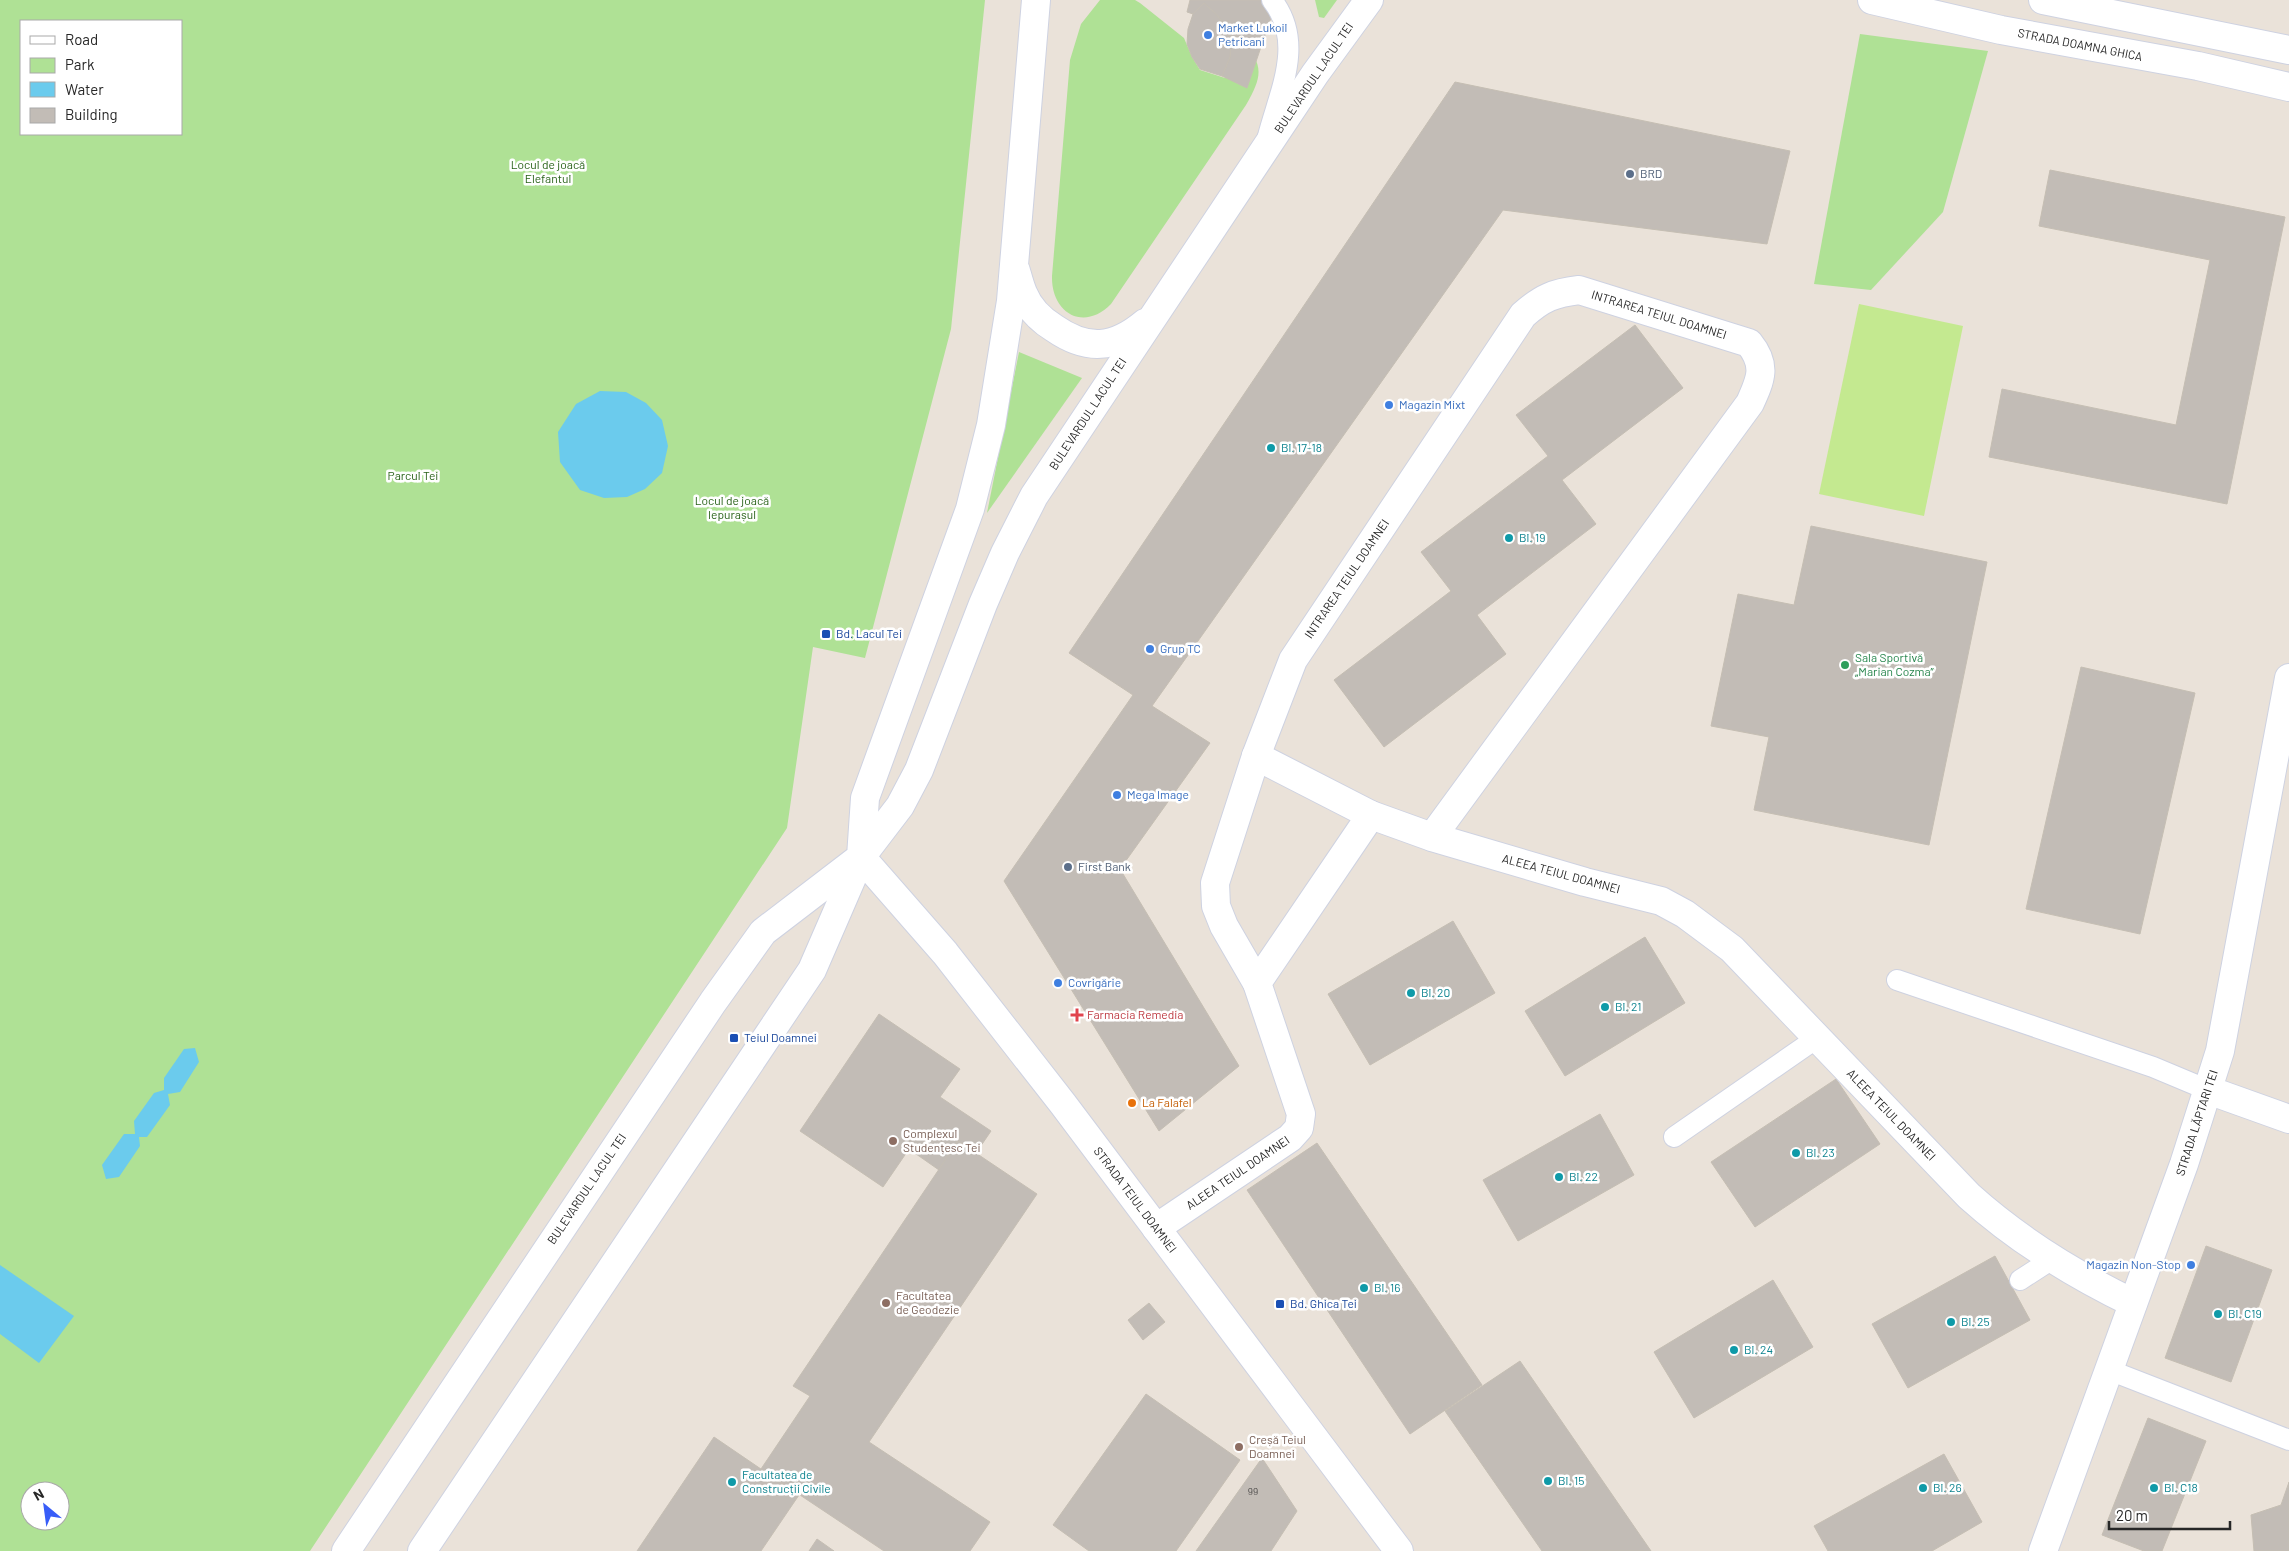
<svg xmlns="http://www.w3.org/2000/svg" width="2289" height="1551" font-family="Barlow,sans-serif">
  <rect width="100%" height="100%" fill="#eae2d9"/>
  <g fill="#afe195" fill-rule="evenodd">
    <path d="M0 0H985L951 329 865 658 813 647 787 828 310 1551H0ZM21 21H181V134H21ZM30 1491H60V1521H30Z"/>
    <path d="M1100 0H1135L1140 3 1184 38 1192 57 1200 70 1225 78 1241 39C1264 65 1263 75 1246 105L1111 304C1084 332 1051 313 1052 276L1070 60 1081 24Z"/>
    <polygon points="1315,0 1337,0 1324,18 1319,17"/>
    <polygon points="1860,34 1988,51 1943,212 1871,290 1814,284"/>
    <polygon points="1019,352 1082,378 987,513"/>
  </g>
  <polygon fill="#c4e990" points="1859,304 1963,326 1924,516 1819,494"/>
  <g fill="#6bcbed">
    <polygon points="600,391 626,392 646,403 662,420 668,446 662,473 645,489 627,497 604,498 580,490 560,462 558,432 576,404"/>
    <polygon points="195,1048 199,1062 180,1092 168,1094 170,1105 147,1137 139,1137 140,1146 119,1177 106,1179 102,1165 124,1134 135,1134 134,1121 154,1093 164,1090 164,1078 184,1049"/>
    <polygon points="0,1265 74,1316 39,1363 0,1334"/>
  </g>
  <g fill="#c2bcb6" stroke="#c5beb3">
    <polygon points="1190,0 1277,0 1247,88 1222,76 1230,57 1231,41 1225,26 1217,15 1204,3 1193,14 1187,12"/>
    <polygon points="1204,3 1217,15 1225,26 1231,41 1230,57 1222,76 1200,69 1192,57 1187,44 1188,29 1193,14"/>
    <polygon points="1455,82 1790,151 1767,244 1503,210 1152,706 1210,743 1120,869 1239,1066 1159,1131 1004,881 1133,695 1069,653"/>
    <polygon points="2050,170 2285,217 2227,504 1989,457 2002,389 2176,425 2210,260 2039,226"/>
    <polygon points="1635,325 1683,388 1562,480 1596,524 1477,615 1506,654 1384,747 1334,680 1451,591 1421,552 1548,456 1516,415"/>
    <polygon points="1811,526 1987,562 1929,845 1754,810 1769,737 1711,726 1738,594 1794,605"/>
    <polygon points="2081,667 2195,693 2140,934 2026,909"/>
    <polygon points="1453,921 1495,993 1370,1065 1328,994"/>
    <polygon points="1645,937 1685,1003 1565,1076 1525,1011"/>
    <polygon points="879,1014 960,1069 940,1097 991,1131 976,1153 958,1141 939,1170 909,1149 883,1187 800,1131"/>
    <polygon points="1836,1079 1880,1144 1755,1227 1711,1162"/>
    <polygon points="1600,1114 1634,1175 1518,1241 1483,1180"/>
    <polygon points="958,1141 1037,1194 869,1442 990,1522 970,1551 884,1551 761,1469 810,1396 793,1386"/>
    <polygon points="1317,1143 1482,1385 1410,1434 1247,1190"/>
    <polygon points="2206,1246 2272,1270 2231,1382 2165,1358"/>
    <polygon points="1995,1256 2030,1320 1908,1388 1872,1324"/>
    <polygon points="1773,1280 1813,1347 1694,1418 1654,1352"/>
    <polygon points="1149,1303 1165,1322 1143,1340 1128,1320"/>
    <polygon points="1520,1361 1651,1551 1542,1551 1445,1411"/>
    <polygon points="1146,1394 1240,1460 1176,1551 1089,1551 1053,1525"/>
    <polygon points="2148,1418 2206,1441 2162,1551 2144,1551 2102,1535"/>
    <polygon points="714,1437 799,1495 761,1551 637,1551"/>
    <polygon points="1944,1454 1982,1522 1932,1551 1828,1551 1814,1526"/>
    <polygon points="1262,1458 1297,1511 1271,1551 1196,1551"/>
    <polygon points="2289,1482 2289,1551 2254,1551 2251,1515 2281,1505"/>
    <polygon points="817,1539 834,1551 809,1551"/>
  </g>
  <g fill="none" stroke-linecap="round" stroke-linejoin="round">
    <defs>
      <g id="lane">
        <path d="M1268 136C1280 90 1305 42 1272 0"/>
        <polyline points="1897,980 2153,1067 2208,1090"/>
        <polyline points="1674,1137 1817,1038"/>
        <polyline points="2020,1280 2051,1260"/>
        <polyline points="2109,1370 2289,1440"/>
      </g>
      <g id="street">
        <path d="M1256 756 1371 815 1432 837 1585 882 1661 901 1685 914 1732 949 1969 1196C2019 1241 2073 1274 2133 1303"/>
        <path d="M1257 983 1224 926 1216 906 1215 883 1256 756 1293 660 1523 315C1542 298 1554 293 1579 290L1749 343C1767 365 1761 379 1750 403L1432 837"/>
        <polyline points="2208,1090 2289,1119"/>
        <polyline points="1156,1228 1290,1138 1299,1128 1301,1114 1257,983 1371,815"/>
        <polyline points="2043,1551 2184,1164 2220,1051 2289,678"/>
      </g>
      <g id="secondary">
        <polyline points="1872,0 2001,30 2198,66 2289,87"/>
        <polyline points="2043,0 2289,50"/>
        <path d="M1016 271C1018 278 1020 286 1023 293 1029 308 1041 320 1054 328 1087 351 1114 349 1145 323"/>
        <polyline points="861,857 945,953 1063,1104 1399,1551"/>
        <polyline points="346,1551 713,1002 763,932 861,857 865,798 970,509 991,425 1011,301 1036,0"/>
        <polyline points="422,1551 812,970 861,857 900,806 919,770 983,604 1005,553 1034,496 1315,74 1369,0"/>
      </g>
    </defs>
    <use href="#lane" stroke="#ced2e1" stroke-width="22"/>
    <use href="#street" stroke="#ced2e1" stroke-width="30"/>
    <use href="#secondary" stroke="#ced2e1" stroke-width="30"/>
    <use href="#lane" stroke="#fff" stroke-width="20"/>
    <use href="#street" stroke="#fff" stroke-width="28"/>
    <use href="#secondary" stroke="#fff" stroke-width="28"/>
  </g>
  <g fill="#3f7fe0" stroke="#fff" stroke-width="2">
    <circle cx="1208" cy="35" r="5"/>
    <circle cx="1389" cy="405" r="5"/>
    <circle cx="1150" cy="649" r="5"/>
    <circle cx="1117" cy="795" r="5"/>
    <circle cx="1058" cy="983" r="5"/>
    <circle cx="2191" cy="1265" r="5"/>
  </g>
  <g fill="#5c6f8a" stroke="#fff" stroke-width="2">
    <circle cx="1630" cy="174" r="5"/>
    <circle cx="1068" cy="867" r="5"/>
  </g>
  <g fill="#0f9aa8" stroke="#fff" stroke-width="2">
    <circle cx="1271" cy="448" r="5"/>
    <circle cx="1509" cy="538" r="5"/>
    <circle cx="1411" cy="993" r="5"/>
    <circle cx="1605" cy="1007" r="5"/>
    <circle cx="1796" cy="1153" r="5"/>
    <circle cx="1559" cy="1177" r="5"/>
    <circle cx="1364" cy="1288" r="5"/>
    <circle cx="2218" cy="1314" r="5"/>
    <circle cx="1951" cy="1322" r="5"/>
    <circle cx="1734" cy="1350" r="5"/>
    <circle cx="1548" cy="1481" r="5"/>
    <circle cx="732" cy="1482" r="5"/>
    <circle cx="1923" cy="1488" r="5"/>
    <circle cx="2154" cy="1488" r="5"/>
  </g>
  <g fill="#1a4fb4" stroke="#fff" stroke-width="2">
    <rect x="821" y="629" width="10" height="10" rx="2.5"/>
    <rect x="729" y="1033" width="10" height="10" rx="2.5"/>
    <rect x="1275" y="1299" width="10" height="10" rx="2.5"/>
  </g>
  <circle fill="#2e9e5b" stroke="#fff" stroke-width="2" cx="1845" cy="665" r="5"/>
  <path fill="#e0444e" stroke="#fff" stroke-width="2" d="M1074.5 1007.5h5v5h5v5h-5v5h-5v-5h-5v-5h5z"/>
  <circle fill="#e8710a" stroke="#fff" stroke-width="2" cx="1132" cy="1103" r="5"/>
  <g fill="#8d6e63" stroke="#fff" stroke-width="2">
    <circle cx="893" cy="1141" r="5"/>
    <circle cx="886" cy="1303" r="5"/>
    <circle cx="1239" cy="1447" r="5"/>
  </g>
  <g text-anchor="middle" stroke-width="5" stroke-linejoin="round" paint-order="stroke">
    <g font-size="10" fill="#4e4c4b">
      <text x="1253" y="1495">99</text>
    </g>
    <g font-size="12" fill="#366cbe" stroke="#fff" text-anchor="start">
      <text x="1218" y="32">Market Lukoil<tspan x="1218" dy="14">Petricani</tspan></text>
      <text x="1399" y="409">Magazin Mixt</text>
      <text x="1160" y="653">Grup TC</text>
      <text x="1127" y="799">Mega Image</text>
      <text x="1068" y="987">Covrigărie</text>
      <text x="2181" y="1269" text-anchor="end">Magazin Non-Stop</text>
    </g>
    <g font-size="12" fill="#272727" stroke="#fff">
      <text transform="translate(2080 45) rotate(11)" y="4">STRADA DOAMNA GHICA</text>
      <text transform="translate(1314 78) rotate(-56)" y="4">BULEVARDUL LACUL TEI</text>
      <text transform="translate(1659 315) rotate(17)" y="4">INTRAREA TEIUL DOAMNEI</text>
      <text transform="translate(1088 414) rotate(-57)" y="4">BULEVARDUL LACUL TEI</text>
      <text transform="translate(1347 579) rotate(-56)" y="4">INTRAREA TEIUL DOAMNEI</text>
      <text transform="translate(1561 874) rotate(15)" y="4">ALEEA TEIUL DOAMNEI</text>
      <text transform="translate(1891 1115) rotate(46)" y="4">ALEEA TEIUL DOAMNEI</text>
      <text transform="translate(2197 1123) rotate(-72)" y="4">STRADA LĂPTARI TEI</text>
      <text transform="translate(1238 1173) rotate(-34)" y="4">ALEEA TEIUL DOAMNEI</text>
      <text transform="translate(587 1189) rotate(-56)" y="4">BULEVARDUL LACUL TEI</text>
      <text transform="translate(1135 1200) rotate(53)" y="4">STRADA TEIUL DOAMNEI</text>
    </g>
    <g font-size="12" fill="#296219" stroke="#fff">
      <text x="548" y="169">Locul de joacă<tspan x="548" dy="14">Elefantul</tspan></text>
      <text x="413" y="480">Parcul Tei</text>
      <text x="732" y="505">Locul de joacă<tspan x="732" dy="14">Iepurașul</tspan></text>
    </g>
    <g font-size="12" fill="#4e5e75" stroke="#fff" text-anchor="start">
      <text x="1640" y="178">BRD</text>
      <text x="1078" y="871">First Bank</text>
    </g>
    <g font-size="12" fill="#0d838f" stroke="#fff" text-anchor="start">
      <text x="1281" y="452">Bl. 17-18</text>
      <text x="1519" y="542">Bl. 19</text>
      <text x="1421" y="997">Bl. 20</text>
      <text x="1615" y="1011">Bl. 21</text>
      <text x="1806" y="1157">Bl. 23</text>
      <text x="1569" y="1181">Bl. 22</text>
      <text x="1374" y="1292">Bl. 16</text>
      <text x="2228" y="1318">Bl. C19</text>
      <text x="1961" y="1326">Bl. 25</text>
      <text x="1744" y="1354">Bl. 24</text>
      <text x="742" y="1479">Facultatea de<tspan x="742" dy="14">Construcții Civile</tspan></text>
      <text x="1558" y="1485">Bl. 15</text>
      <text x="1933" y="1492">Bl. 26</text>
      <text x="2164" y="1492">Bl. C18</text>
    </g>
    <g font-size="12" fill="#164399" stroke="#fff" text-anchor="start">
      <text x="836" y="638">Bd. Lacul Tei</text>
      <text x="744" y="1042">Teiul Doamnei</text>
      <text x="1290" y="1308">Bd. Ghica Tei</text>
    </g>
    <g font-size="12" fill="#27864d" stroke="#fff" text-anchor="start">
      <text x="1855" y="662">Sala Sportivă<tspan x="1855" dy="14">„Marian Cozma”</tspan></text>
    </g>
    <g font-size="12" fill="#be3a42" stroke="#fff" text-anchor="start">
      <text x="1087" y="1019">Farmacia Remedia</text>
    </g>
    <g font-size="12" fill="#c56008" stroke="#fff" text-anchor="start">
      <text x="1142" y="1107">La Falafel</text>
    </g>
    <g font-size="12" fill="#785e54" stroke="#fff" text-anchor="start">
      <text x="903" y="1138">Complexul<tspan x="903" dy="14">Studențesc Tei</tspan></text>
      <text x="896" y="1300">Facultatea<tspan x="896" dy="14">de Geodezie</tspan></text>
      <text x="1249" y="1444">Creșă Teiul<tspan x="1249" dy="14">Doamnei</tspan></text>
    </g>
  </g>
  <rect x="20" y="20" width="162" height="115" fill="#ffffff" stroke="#a9a9a9"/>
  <rect x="30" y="36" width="25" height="8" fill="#ffffff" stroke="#a9a9a9"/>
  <text x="65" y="45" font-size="15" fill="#272727">Road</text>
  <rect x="30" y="58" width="25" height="15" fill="#afe195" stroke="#a9a9a9"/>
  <text x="65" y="70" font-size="15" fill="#272727">Park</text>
  <rect x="30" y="82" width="25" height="15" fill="#6bcbed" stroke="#a9a9a9"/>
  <text x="65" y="95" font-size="15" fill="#272727">Water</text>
  <rect x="30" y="108" width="25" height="15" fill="#c2bcb6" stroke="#a9a9a9"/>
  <text x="65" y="120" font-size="15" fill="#272727">Building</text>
  <g transform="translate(45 1506) rotate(331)"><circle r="24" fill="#ffffff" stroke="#a9a9a9"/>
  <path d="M0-4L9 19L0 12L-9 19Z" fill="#385df8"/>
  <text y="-8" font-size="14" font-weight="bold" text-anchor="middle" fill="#272727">N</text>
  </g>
  <path d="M2109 1521v8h121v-8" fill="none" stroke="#272727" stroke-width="2.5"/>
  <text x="2116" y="1521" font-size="15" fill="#272727" stroke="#ffffff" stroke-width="4" paint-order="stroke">20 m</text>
</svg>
